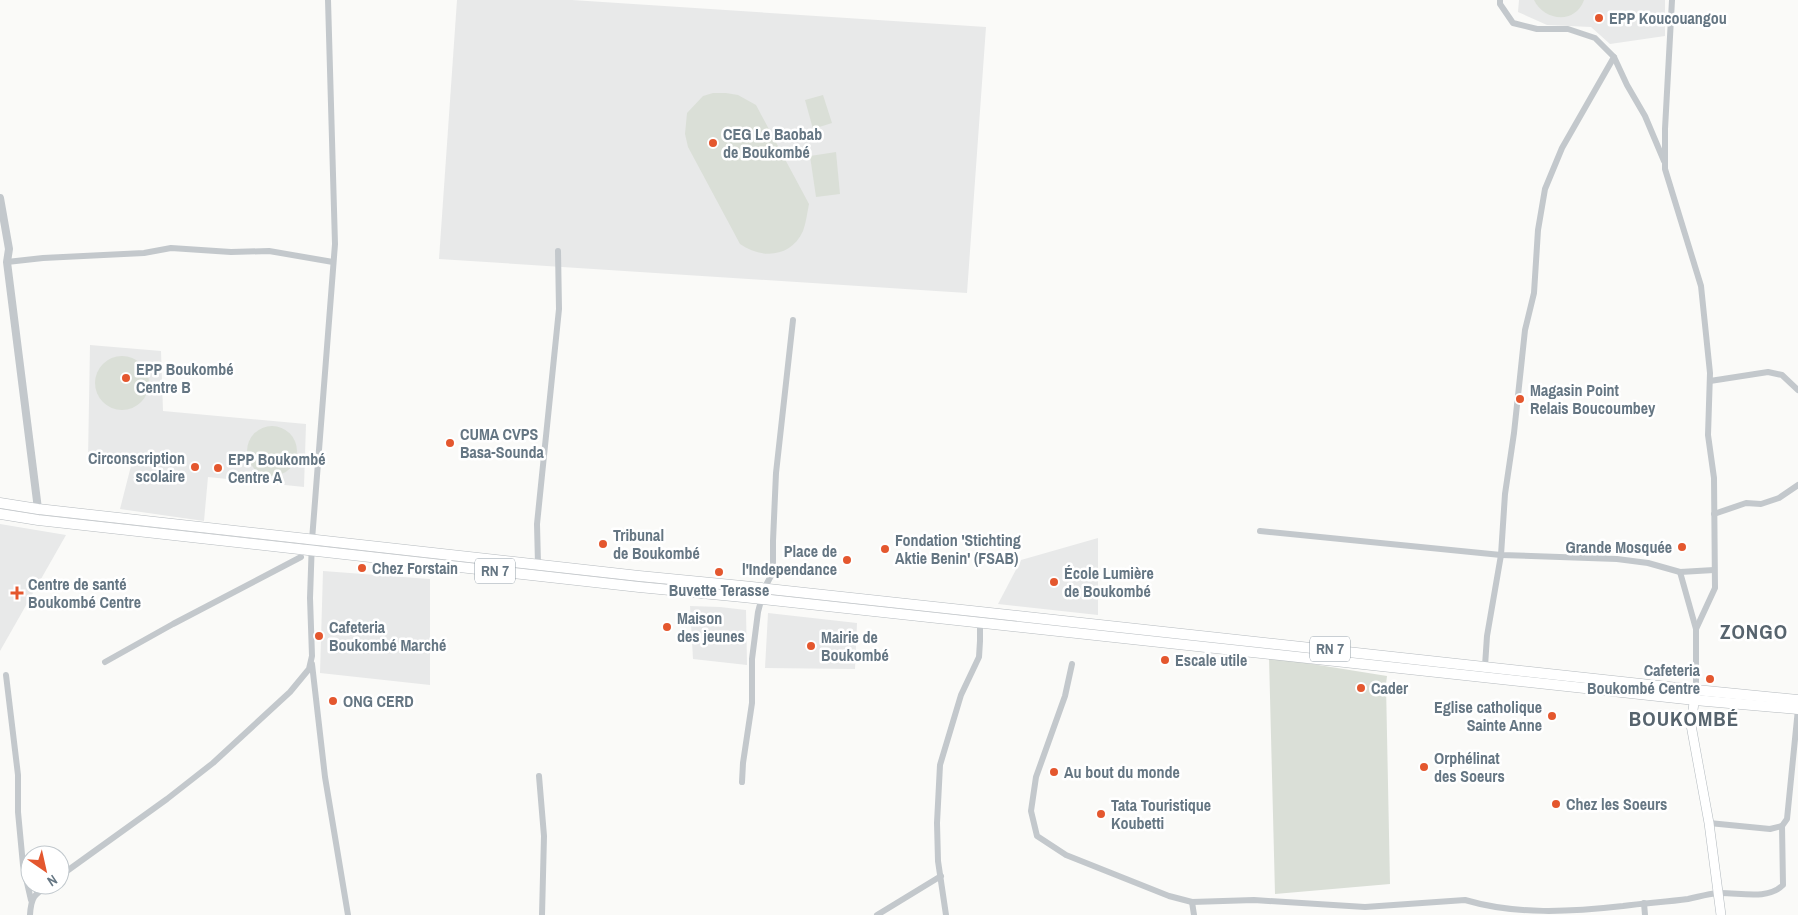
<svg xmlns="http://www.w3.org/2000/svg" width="1798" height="915" font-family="'Archivo Narrow',sans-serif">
  <rect width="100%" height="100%" fill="#fafaf8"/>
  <g fill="#e8e9e9">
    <polygon points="457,0 572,0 986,27 967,293 439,259"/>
    <polygon points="1519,0 1665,0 1665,36 1610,44 1591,27 1547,25 1518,12"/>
    <polygon points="90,345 161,351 163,411 306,424 304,487 208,477 204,521 120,509 133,458 88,459"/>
    <polygon points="0,524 66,535 0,651"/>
    <polygon points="1098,538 1098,615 998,604 1021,560"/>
    <polygon points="323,571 430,579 430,685 320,673"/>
    <polygon points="690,606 720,607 746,610 747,665 693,659"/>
    <polygon points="768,613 857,623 855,669 765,668"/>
  </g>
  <g fill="#dadfd7">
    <path d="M1534 0H1584C1575 25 1544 21 1534 0Z"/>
    <path d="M713 93H726L738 95 756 105 809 204C807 214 806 223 803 231 791 258 761 259 740 244L688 147 685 134 687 113 703 96Z"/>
    <polygon points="823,95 832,123 813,129 805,100"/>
    <polygon points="836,152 840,194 816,197 810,156"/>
    <circle cx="122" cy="383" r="27"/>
    <circle cx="272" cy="451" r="25"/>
    <polygon points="1269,657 1387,676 1386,684 1390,884 1275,894"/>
  </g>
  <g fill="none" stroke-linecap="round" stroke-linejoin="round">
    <defs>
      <polyline id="secondary" points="1695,695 1691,725 1709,823 1721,915"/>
      <g id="primary">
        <polyline points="0,503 38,509 639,576 742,586 1696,690 1798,700"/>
        <polyline points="0,514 38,520 639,587 743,597 1695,700 1798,709"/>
      </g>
    </defs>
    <use href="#secondary" stroke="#b3babf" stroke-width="10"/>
    <use href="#primary" stroke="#b5babe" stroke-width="11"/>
    <g stroke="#c3c8cc" stroke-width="6">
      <polyline points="1500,0 1500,4 1513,23 1537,29 1568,29 1595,38 1614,57 1627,85 1645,116 1664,161"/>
      <polyline points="1672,0 1665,129 1665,169 1701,286 1710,373 1708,435 1714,478 1715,588 1696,629 1696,690"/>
      <polyline points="7,262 43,258 144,253 171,248 231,252 269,251 333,262"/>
      <polyline points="1710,381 1768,372 1782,375 1798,390"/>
      <polyline points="1714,514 1746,503 1761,504 1779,498 1798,485"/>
      <polyline points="1260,531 1501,555 1617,559 1648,563 1680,572 1714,570"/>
      <polyline points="538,564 537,524 559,309 558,251"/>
      <polyline points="1680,572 1696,629"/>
      <polyline points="105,662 173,624 301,557"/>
      <polyline points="312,664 325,777 348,915"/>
      <path d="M1072 664 1065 696 1036 777 1031 811 1037 836 1066 855 1169 896 1192 902 1254 900 1365 907 1465 900C1516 915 1570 912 1623 906 1645 903 1666 902 1688 899 1698 897 1707 894 1718 893 1738 892 1767 901 1783 885L1782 826"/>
      <polyline points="1485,666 1487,636 1501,555 1505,494 1514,433 1525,330 1534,293 1538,230 1545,189 1562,148 1614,57"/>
      <polyline points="6,675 18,775 18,812 23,865 31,900"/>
      <polyline points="539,776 544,836 542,915"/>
      <polyline points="742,782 743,763 752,703 752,659 758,612 764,589 773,572 773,541 776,473 793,320"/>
      <polyline points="1709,823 1770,829 1782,826 1787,819 1798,709"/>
      <polyline points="60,876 167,799 213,763 290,692 309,669 312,656 310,598 312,540 335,244 328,0"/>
      <polyline points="1192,902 1194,915"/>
      <polyline points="1644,903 1645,915"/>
      <path d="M30 915C31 897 34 895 48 885"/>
      <polyline points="877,915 941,876"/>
      <polyline points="946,915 938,861 937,823 940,765 961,695 979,657 980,641 980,623"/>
    </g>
    <polyline stroke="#c3c8cc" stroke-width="8" points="0,198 9,249 7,262 38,509"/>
    <use href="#secondary" stroke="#fff" stroke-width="9"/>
    <use href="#primary" stroke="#fff" stroke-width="10"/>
  </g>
  <g fill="#e4572e" stroke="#fff" stroke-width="2">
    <circle cx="1599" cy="18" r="5"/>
    <circle cx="713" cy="143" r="5"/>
    <circle cx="126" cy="378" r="5"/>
    <circle cx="1520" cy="399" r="5"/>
    <circle cx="450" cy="443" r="5"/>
    <circle cx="195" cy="467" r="5"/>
    <circle cx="218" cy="468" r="5"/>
    <circle cx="603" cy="544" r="5"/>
    <circle cx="1682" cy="547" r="5"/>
    <circle cx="885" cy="549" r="5"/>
    <circle cx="847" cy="560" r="5"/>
    <circle cx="362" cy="568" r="5"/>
    <circle cx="719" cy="572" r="5"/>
    <circle cx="1054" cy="582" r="5"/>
    <path d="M14.5 585.5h5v5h5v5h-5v5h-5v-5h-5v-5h5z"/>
    <circle cx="667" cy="627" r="5"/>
    <circle cx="319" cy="636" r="5"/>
    <circle cx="811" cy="646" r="5"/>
    <circle cx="1165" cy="660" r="5"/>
    <circle cx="1710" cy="679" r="5"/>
    <circle cx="1361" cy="688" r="5"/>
    <circle cx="333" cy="701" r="5"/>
    <circle cx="1552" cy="716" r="5"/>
    <circle cx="1424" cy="767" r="5"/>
    <circle cx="1054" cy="772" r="5"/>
    <circle cx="1556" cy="804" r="5"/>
    <circle cx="1101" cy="814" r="5"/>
  </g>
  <g text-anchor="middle" stroke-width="5" stroke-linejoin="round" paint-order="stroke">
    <g fill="#fff" stroke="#939fa8" stroke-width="1">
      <rect x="475" y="558.5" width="40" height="25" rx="4"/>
      <rect x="1310" y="636.5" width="40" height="25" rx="4"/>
    </g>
    <g font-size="15" font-weight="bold" fill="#657683">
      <text x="495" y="576">RN 7</text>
      <text x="1330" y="654">RN 7</text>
    </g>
    <g font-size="16" font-weight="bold" fill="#657683" stroke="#fff" text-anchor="start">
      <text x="1609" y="24">EPP Koucouangou</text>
      <text x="723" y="140">CEG Le Baobab<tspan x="723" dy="18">de Boukombé</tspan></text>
      <text x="136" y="375">EPP Boukombé<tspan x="136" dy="18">Centre B</tspan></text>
      <text x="1530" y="396">Magasin Point<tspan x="1530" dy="18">Relais Boucoumbey</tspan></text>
      <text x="460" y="440">CUMA CVPS<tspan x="460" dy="18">Basa-Sounda</tspan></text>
      <text x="185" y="464" text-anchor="end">Circonscription<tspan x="185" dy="18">scolaire</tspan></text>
      <text x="228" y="465">EPP Boukombé<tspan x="228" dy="18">Centre A</tspan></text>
      <text x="613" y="541">Tribunal<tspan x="613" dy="18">de Boukombé</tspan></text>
      <text x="895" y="546">Fondation 'Stichting<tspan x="895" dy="18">Aktie Benin' (FSAB)</tspan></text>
      <text x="1672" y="553" text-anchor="end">Grande Mosquée</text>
      <text x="837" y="557" text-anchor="end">Place de<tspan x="837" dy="18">l'Independance</tspan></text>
      <text x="372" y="574">Chez Forstain</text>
      <text x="1064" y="579">École Lumière<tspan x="1064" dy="18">de Boukombé</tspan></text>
      <text x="28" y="590">Centre de santé<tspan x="28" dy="18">Boukombé Centre</tspan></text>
      <text x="719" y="596" text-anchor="middle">Buvette Terasse</text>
      <text x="677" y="624">Maison<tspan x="677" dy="18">des jeunes</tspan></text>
      <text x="329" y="633">Cafeteria<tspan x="329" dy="18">Boukombé Marché</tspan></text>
      <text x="821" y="643">Mairie de<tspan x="821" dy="18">Boukombé</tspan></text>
      <text x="1175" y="666">Escale utile</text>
      <text x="1700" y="676" text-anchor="end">Cafeteria<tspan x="1700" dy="18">Boukombé Centre</tspan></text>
      <text x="1371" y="694">Cader</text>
      <text x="343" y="707">ONG CERD</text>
      <text x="1542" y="713" text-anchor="end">Eglise catholique<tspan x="1542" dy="18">Sainte Anne</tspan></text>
      <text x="1434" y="764">Orphélinat<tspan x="1434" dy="18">des Soeurs</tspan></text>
      <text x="1064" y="778">Au bout du monde</text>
      <text x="1566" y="810">Chez les Soeurs</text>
      <text x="1111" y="811">Tata Touristique<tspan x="1111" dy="18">Koubetti</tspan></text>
    </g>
    <g font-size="21" font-weight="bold" letter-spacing="1" fill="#57646e" stroke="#fff">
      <text x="1754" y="639">ZONGO</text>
      <text x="1684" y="726">BOUKOMBÉ</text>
    </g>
  </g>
  <g transform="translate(45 870) rotate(146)"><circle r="24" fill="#ffffff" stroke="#c1c8cd"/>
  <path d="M0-4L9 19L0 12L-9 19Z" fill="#e4572e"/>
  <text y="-8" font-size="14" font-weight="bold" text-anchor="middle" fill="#657683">N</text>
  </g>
</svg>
